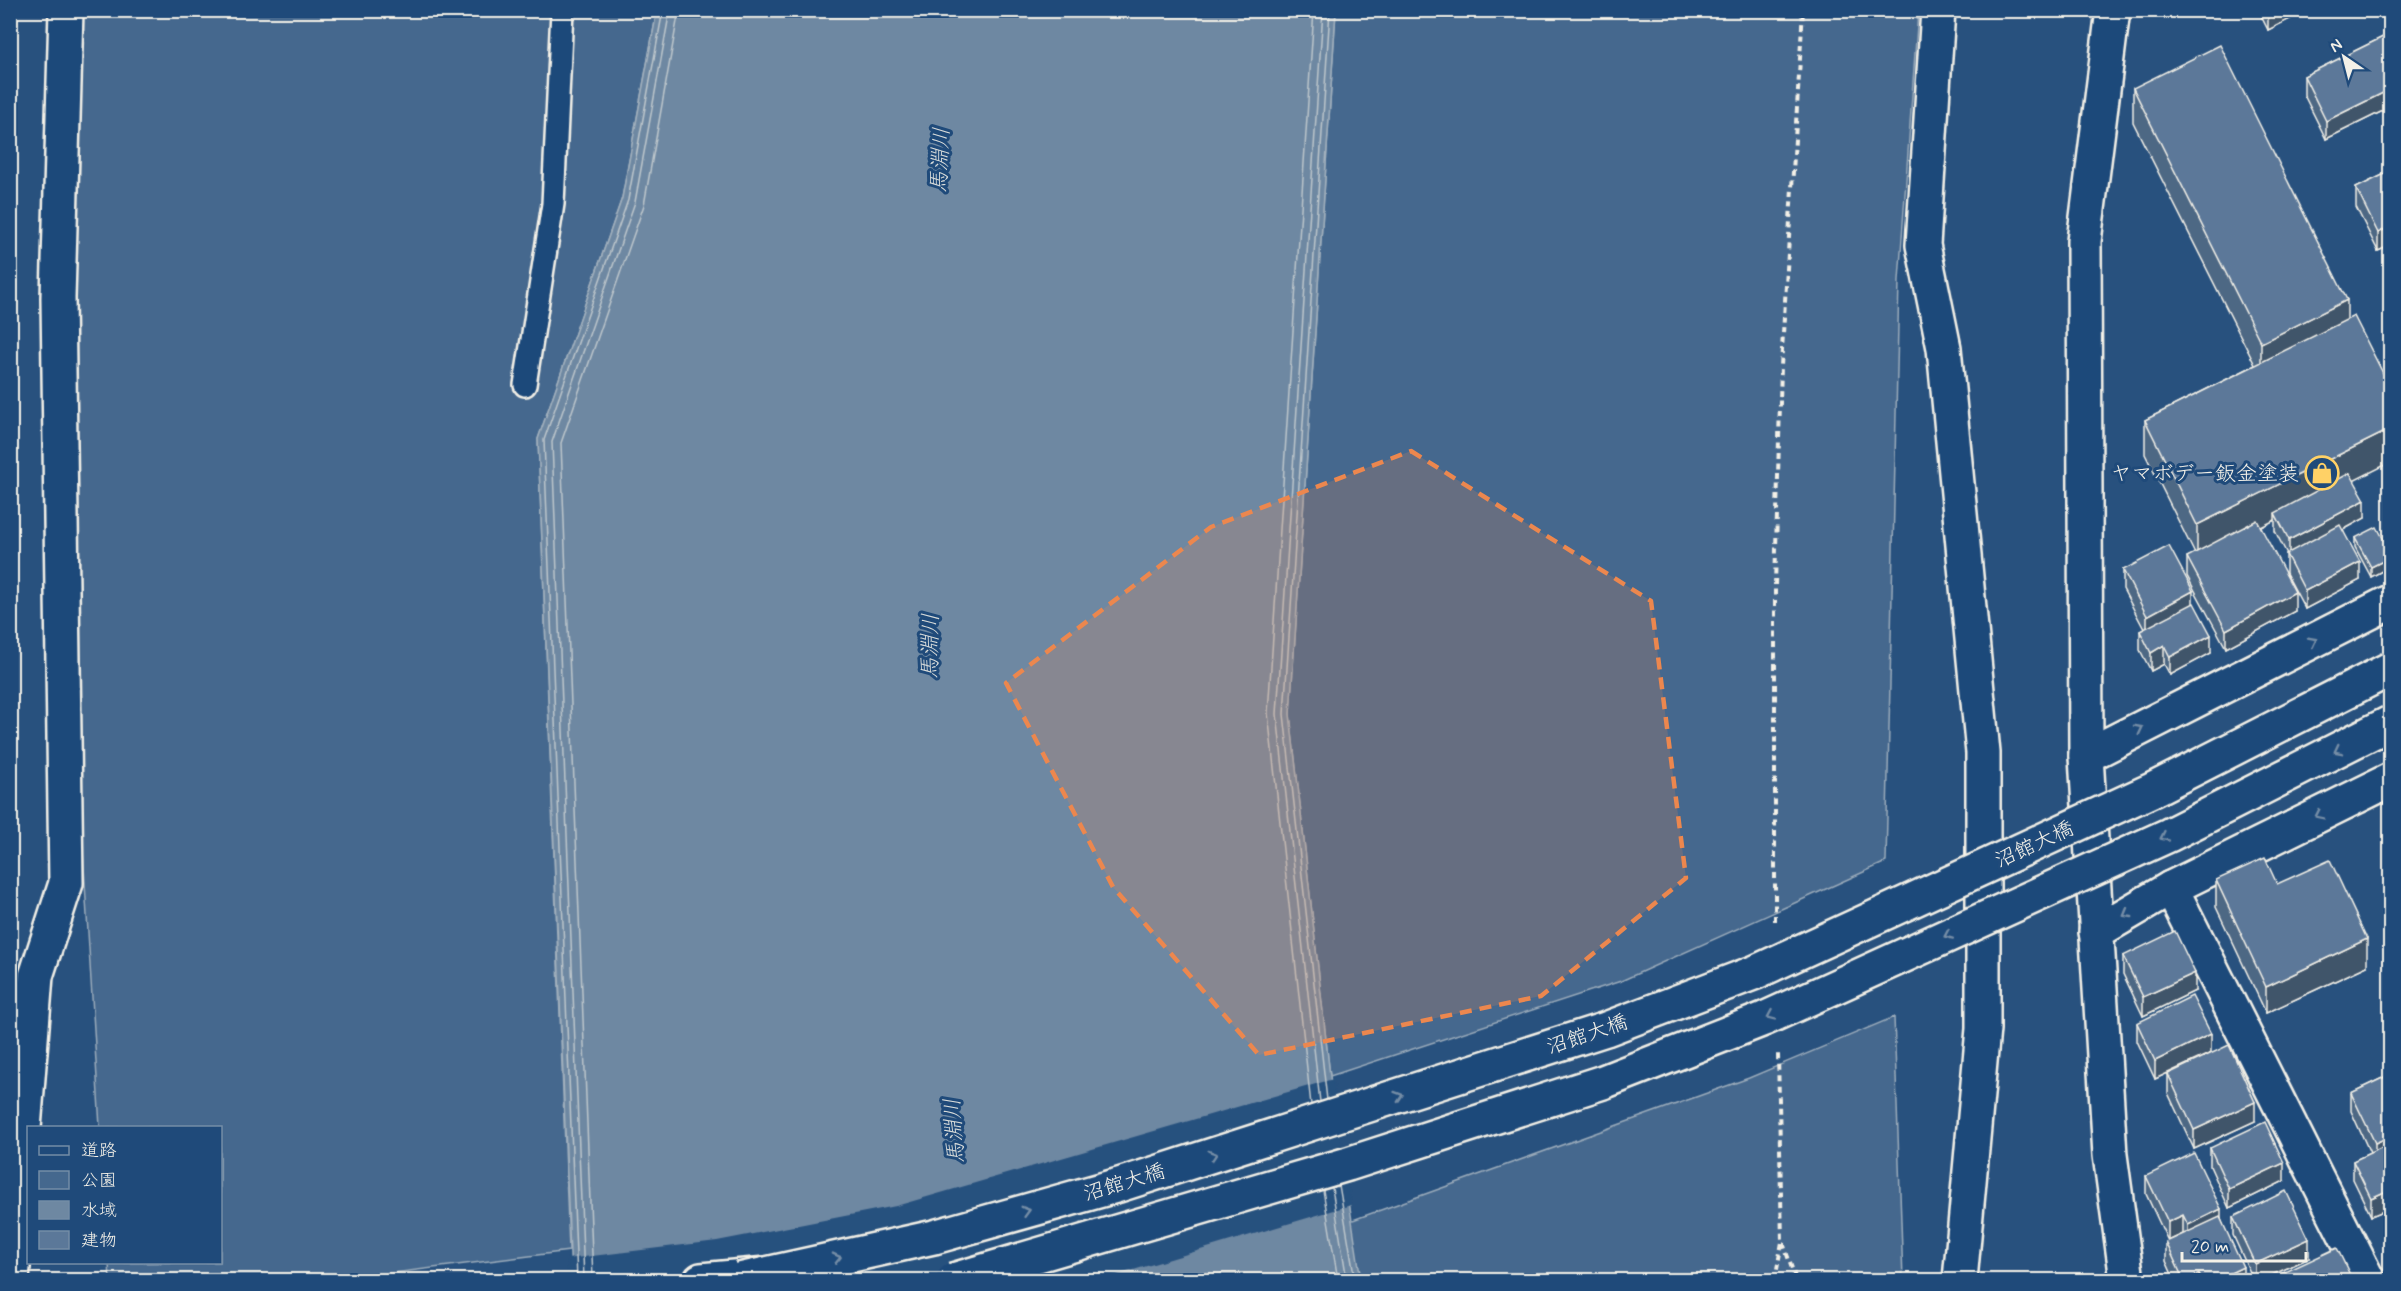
<svg xmlns="http://www.w3.org/2000/svg" width="2401" height="1291" font-family="Mynerve,'Klee One',sans-serif">
  <rect width="100%" height="100%" fill="#28517e"/>
  <filter id="ink" filterUnits="userSpaceOnUse"><feTurbulence type="fractalNoise" baseFrequency=".0167" numOctaves="2"/><feDisplacementMap in="SourceGraphic" scale="12" xChannelSelector="R" yChannelSelector="G"/><feConvolveMatrix kernelMatrix="1 2 1 2 8 2 1 2 1" color-interpolation-filters="sRGB"/></filter>
  <g filter="url(#ink)">
    <g fill="#45688e" stroke="#9cacbb" stroke-width="1.5">
      <polygon points="83,11 657,11 622,198 538,439 569,1251 337,1280 110,1280 109,1263 220,1262 220,1128 100,1127 81,818 75,276"/>
      <polygon points="1336,11 1918,11 1899,280 1886,862 1621,981 1330,1076 1290,714"/>
      <polygon points="1894,1017 1903,1280 1361,1280 1350,1221 1749,1078"/>
    </g>
    <polygon fill="#6e88a2" stroke="#a4b2be" stroke-width="1.5" points="657,11 1336,11 1290,714 1330,1076 1361,1280 571,1280 538,439 622,198"/>
    <polygon fill="#28517e" points="1333,1079 1351,1205 1100,1280 568,1280 567,1259 717,1241 896,1206"/>
    <g fill="none" stroke-linecap="round" stroke-linejoin="round">
      <g stroke="#bec7cc" stroke-width="1.5">
        <polyline points="1327,1100 1284,714 1330,10"/>
        <polyline points="1320,1102 1277,714 1323,10"/>
        <polyline points="1311,1105 1268,713 1314,10"/>
        <polyline points="1339,1185 1355,1280"/>
        <polyline points="1332,1188 1347,1280"/>
        <polyline points="1323,1190 1338,1280"/>
        <polyline points="577,1280 544,440 628,200 663,10"/>
        <polyline points="584,1280 552,442 635,202 670,10"/>
        <polyline points="593,1280 561,443 644,205 679,10"/>
      </g>
      <defs>
        <polyline id="lane" points="525,385 553,204 562,10"/>
        <g id="street">
          <polyline points="1938,10 1923,245 1944,348 1983,753 1983,1029 1960,1280"/>
          <polyline points="2086,756 2390,602"/>
          <polyline points="2171,888 2368,1280"/>
          <polyline points="2096,932 2171,888 2390,780"/>
          <polyline points="12,1280 36,976 66,883 58,298 66,10"/>
        </g>
        <g id="secondary">
          <polyline points="2113,10 2084,241 2086,756 2110,1155 2127,1280"/>
          <polyline points="701,1280 767,1274"/>
        </g>
      </defs>
      <use href="#lane" stroke="#f4f1e8" stroke-width="26"/>
      <use href="#street" stroke="#f4f1e8" stroke-width="38"/>
      <use href="#secondary" stroke="#f4f1e8" stroke-width="38"/>
      <g stroke="#f4f1e8" stroke-width="4" stroke-dasharray="6 4.5" stroke-linecap="butt">
        <polyline points="1775,921 1775,586 1781,366 1803,10"/>
        <polyline points="1783,1243 1796,1280"/>
        <polyline points="1775,1280 1782,1242 1778,1054"/>
      </g>
      <use href="#lane" stroke="#1f4a7a" stroke-width="21"/>
      <use href="#street" stroke="#1f4a7a" stroke-width="33"/>
      <use href="#secondary" stroke="#1f4a7a" stroke-width="33"/>
      <defs>
        <g id="secondary-bridge">
          <polyline points="739,1280 934,1237 1119,1185 1606,1029 1756,972 2152,790 2390,669"/>
          <polyline points="953,1280 1348,1164 1603,1082 1764,1019 2169,835 2390,723"/>
        </g>
      </defs>
      <use href="#secondary-bridge" stroke="#f4f1e8" stroke-width="38" stroke-linecap="butt"/>
      <use href="#secondary-bridge" stroke="#1f4a7a" stroke-width="33"/>
    </g>
    <g fill="#4e6784" stroke="#f4f1e8" stroke-width="1.5">
      <polygon points="2258,10 2308,10 2268,30"/>
      <polygon points="2391,33 2391,107 2326,139 2304,95 2304,76"/>
      <polygon points="2133,88 2347,320 2354,481 2365,518 2343,530 2360,580 2305,609 2286,573 2286,554 2287,554 2275,531 2275,520 2260,527 2295,611 2226,648 2187,576 2187,557 2195,554 2145,454 2145,420 2255,365 2133,122"/>
      <polygon points="2391,171 2391,245 2378,251 2356,207 2356,188"/>
      <polygon points="2355,538 2391,553 2391,566 2371,577 2355,547"/>
      <polygon points="2123,570 2193,603 2211,653 2170,675 2164,664 2151,671 2140,650 2140,631 2144,629 2123,589"/>
      <polygon points="2216,880 2277,884 2367,966 2266,1013 2216,907"/>
      <polygon points="2123,956 2195,991 2143,1016 2123,974"/>
      <polygon points="2137,1023 2211,1053 2155,1079 2137,1041"/>
      <polygon points="2168,1074 2255,1121 2194,1149 2168,1093"/>
      <polygon points="2391,1074 2391,1208 2371,1216 2353,1179 2353,1161 2370,1153 2351,1111 2351,1093"/>
      <polygon points="2210,1148 2284,1181 2229,1208 2210,1166"/>
      <polygon points="2146,1176 2221,1219 2243,1281 2175,1281 2166,1261 2166,1242 2184,1234 2183,1234 2168,1241 2146,1194"/>
      <polygon points="2233,1217 2309,1258 2259,1281 2254,1281 2233,1235"/>
    </g>
    <g fill="#40546b" stroke="#f4f1e8" stroke-width="1.5">
      <polygon points="2270,10 2308,10 2268,30 2268,12"/>
      <polygon points="2391,89 2391,107 2326,139 2326,121"/>
      <polygon points="2391,226 2391,245 2378,251 2378,233"/>
      <polygon points="2347,300 2347,334 2261,377 2261,343"/>
      <polygon points="2391,429 2391,462 2278,519 2275,513 2275,520 2197,559 2197,525"/>
      <polygon points="2365,500 2365,518 2289,559 2289,540"/>
      <polygon points="2391,557 2391,566 2371,577 2371,567"/>
      <polygon points="2360,562 2360,580 2305,609 2305,591"/>
      <polygon points="2193,591 2193,610 2147,635 2147,616"/>
      <polygon points="2295,592 2295,611 2226,648 2226,630"/>
      <polygon points="2211,635 2211,653 2170,675 2170,657"/>
      <polygon points="2164,645 2164,664 2151,671 2151,653"/>
      <polygon points="2367,939 2367,966 2266,1013 2266,987"/>
      <polygon points="2195,973 2195,991 2143,1016 2143,997"/>
      <polygon points="2211,1034 2211,1053 2155,1079 2155,1061"/>
      <polygon points="2255,1102 2255,1121 2194,1149 2194,1130"/>
      <polygon points="2391,1136 2391,1154 2375,1162 2375,1143"/>
      <polygon points="2284,1163 2284,1181 2229,1208 2229,1189"/>
      <polygon points="2391,1189 2391,1208 2371,1216 2371,1198"/>
      <polygon points="2221,1209 2221,1228 2188,1243 2188,1225"/>
      <polygon points="2183,1215 2183,1234 2168,1241 2168,1222"/>
      <polygon points="2309,1239 2309,1258 2259,1281 2255,1281 2255,1264"/>
      <polygon points="2243,1267 2243,1281 2214,1281"/>
      <polygon points="2199,1274 2199,1281 2184,1281"/>
    </g>
    <g fill="#5b7899" stroke="#f4f1e8" stroke-width="1.5">
      <polygon points="2391,33 2391,89 2326,121 2304,76"/>
      <polygon points="2220,45 2347,300 2261,343 2133,88"/>
      <polygon points="2391,171 2391,226 2378,233 2356,188"/>
      <polygon points="2354,316 2391,389 2391,429 2197,525 2145,420"/>
      <polygon points="2350,473 2365,500 2289,540 2275,513"/>
      <polygon points="2257,520 2295,592 2226,630 2187,557"/>
      <polygon points="2340,525 2360,562 2305,591 2286,554"/>
      <polygon points="2377,527 2391,553 2391,557 2371,567 2355,538"/>
      <polygon points="2169,546 2193,591 2147,616 2123,570"/>
      <polygon points="2194,603 2211,635 2170,657 2164,645 2151,653 2140,631"/>
      <polygon points="2265,858 2277,884 2330,860 2367,939 2266,987 2216,880"/>
      <polygon points="2175,931 2195,973 2143,997 2123,956"/>
      <polygon points="2192,996 2211,1034 2155,1061 2137,1023"/>
      <polygon points="2229,1045 2255,1102 2194,1130 2168,1074"/>
      <polygon points="2391,1074 2391,1136 2375,1143 2351,1093"/>
      <polygon points="2265,1122 2284,1163 2229,1189 2210,1148"/>
      <polygon points="2391,1143 2391,1189 2371,1198 2353,1161"/>
      <polygon points="2194,1153 2221,1209 2188,1225 2183,1215 2168,1222 2146,1176"/>
      <polygon points="2286,1191 2309,1239 2255,1264 2233,1217"/>
      <polygon points="2220,1217 2243,1267 2214,1281 2202,1281 2199,1274 2184,1281 2166,1242"/>
      <polygon points="2337,1248 2353,1281 2281,1281 2279,1275"/>
    </g>
    <defs><path id="oneway-chevron" d="M-2-3.5L2.5 0L-2 3.5" fill="none" stroke-width="1.6" stroke-linecap="round" stroke-linejoin="round" transform="scale(1.5)"/></defs>
    <g stroke="#748da6">
      <use href="#oneway-chevron" transform="translate(2313 641) rotate(-27)"/>
      <use href="#oneway-chevron" transform="translate(2139 729) rotate(-27)"/>
      <use href="#oneway-chevron" transform="translate(2338 750) rotate(153)"/>
      <use href="#oneway-chevron" transform="translate(2319 815) rotate(154)"/>
      <use href="#oneway-chevron" transform="translate(2164 837) rotate(155)"/>
      <use href="#oneway-chevron" transform="translate(2127 914) rotate(150)"/>
      <use href="#oneway-chevron" transform="translate(1948 935) rotate(156)"/>
      <use href="#oneway-chevron" transform="translate(1771 1016) rotate(156)"/>
      <use href="#oneway-chevron" transform="translate(1399 1096) rotate(-18)"/>
      <use href="#oneway-chevron" transform="translate(1213 1155) rotate(-18)"/>
      <use href="#oneway-chevron" transform="translate(1026 1211) rotate(-16)"/>
      <use href="#oneway-chevron" transform="translate(837 1258) rotate(-13)"/>
    </g>
  </g>
  <path fill="#ec874e" fill-opacity="0.2" stroke="#ec874e" stroke-width="4.5" stroke-dasharray="12 8" stroke-linejoin="round" d="M1411 451 1651 601 1686 878 1541 996 1259 1055 1113 887 1006 683 1211 527Z"/>
  <defs>
    <symbol id="shop-ring" viewBox="-11 -11 22 22"><circle r="9.5" fill="#1f4a7a" stroke="#ffd166" stroke-width="1.5"/><path d="M-5-2.5h2.3a2.7 3.5 0 0 1 5.4 0H5L5.5 6h-11ZM-1.5-2.5h3a1.5 2.3 0 0 0-3 0Z" fill="#ffd166"/></symbol>
  </defs>
  <g fill-rule="evenodd">
    <use href="#shop-ring" x="2303" y="454" width="38" height="38"/>
  </g>
  <g text-anchor="middle" stroke-width="6" stroke-linejoin="round" paint-order="stroke">
    <g font-size="21" fill="#f4f1e8" stroke="#1f4a7a" text-anchor="end">
      <text x="2299" y="480">ヤマボデー鈑金塗装</text>
    </g>
    <g font-size="21" fill="#f4f1e8" stroke="#1f4a7a">
      <text transform="translate(2034 844) rotate(-25)" y="7">沼館大橋</text>
      <text transform="translate(1587 1034) rotate(-19)" y="7">沼館大橋</text>
      <text transform="translate(1124 1182) rotate(-17)" y="7">沼館大橋</text>
    </g>
    <g font-size="22" font-style="italic" fill="#d9dcda" stroke="#1f4a7a">
      <text transform="translate(939 160) rotate(-87)" y="8">馬淵川</text>
      <text transform="translate(929 646) rotate(-89)" y="8">馬淵川</text>
      <text transform="translate(953 1131) rotate(-94)" y="8">馬淵川</text>
    </g>
  </g>
  <rect width="2401" height="1291" fill="none" stroke="#1f4a7a" stroke-width="36"/>
  <rect x="18" y="18" width="2365" height="1255" fill="none" stroke="#f4f1e8" stroke-width="2" filter="url(#ink)"/>
  <rect x="27" y="1126" width="195" height="138" fill="#1f4a7a" stroke="#748da6" stroke-width="1.5"/>
  <rect x="39" y="1146" width="30" height="9" fill="#1f4a7a" stroke="#748da6" stroke-width="1.5"/>
  <text x="81" y="1156" font-size="18" fill="#f4f1e8">道路</text>
  <rect x="39" y="1171" width="30" height="18" fill="#45688e" stroke="#748da6" stroke-width="1.5"/>
  <text x="81" y="1186" font-size="18" fill="#f4f1e8">公園</text>
  <rect x="39" y="1201" width="30" height="18" fill="#6e88a2" stroke="#748da6" stroke-width="1.5"/>
  <text x="81" y="1216" font-size="18" fill="#f4f1e8">水域</text>
  <rect x="39" y="1231" width="30" height="18" fill="#5b7899" stroke="#748da6" stroke-width="1.5"/>
  <text x="81" y="1246" font-size="18" fill="#f4f1e8">建物</text>
  <g transform="translate(2344 57) rotate(325)" stroke="#1f4a7a" stroke-width="4.5" paint-order="stroke">
  <path d="M0-4.5L10 22L0 15L-10 22Z" fill="#f4f1e8"/>
  <text y="-9" font-size="16" font-weight="bold" text-anchor="middle" fill="#f4f1e8">N</text>
  </g>
  <path d="M2182 1252v9h124v-9" fill="none" stroke="#f4f1e8" stroke-width="3"/>
  <text x="2191" y="1252" font-size="18" fill="#f4f1e8" stroke="#1f4a7a" stroke-width="4.5" paint-order="stroke">20 m</text>
</svg>
